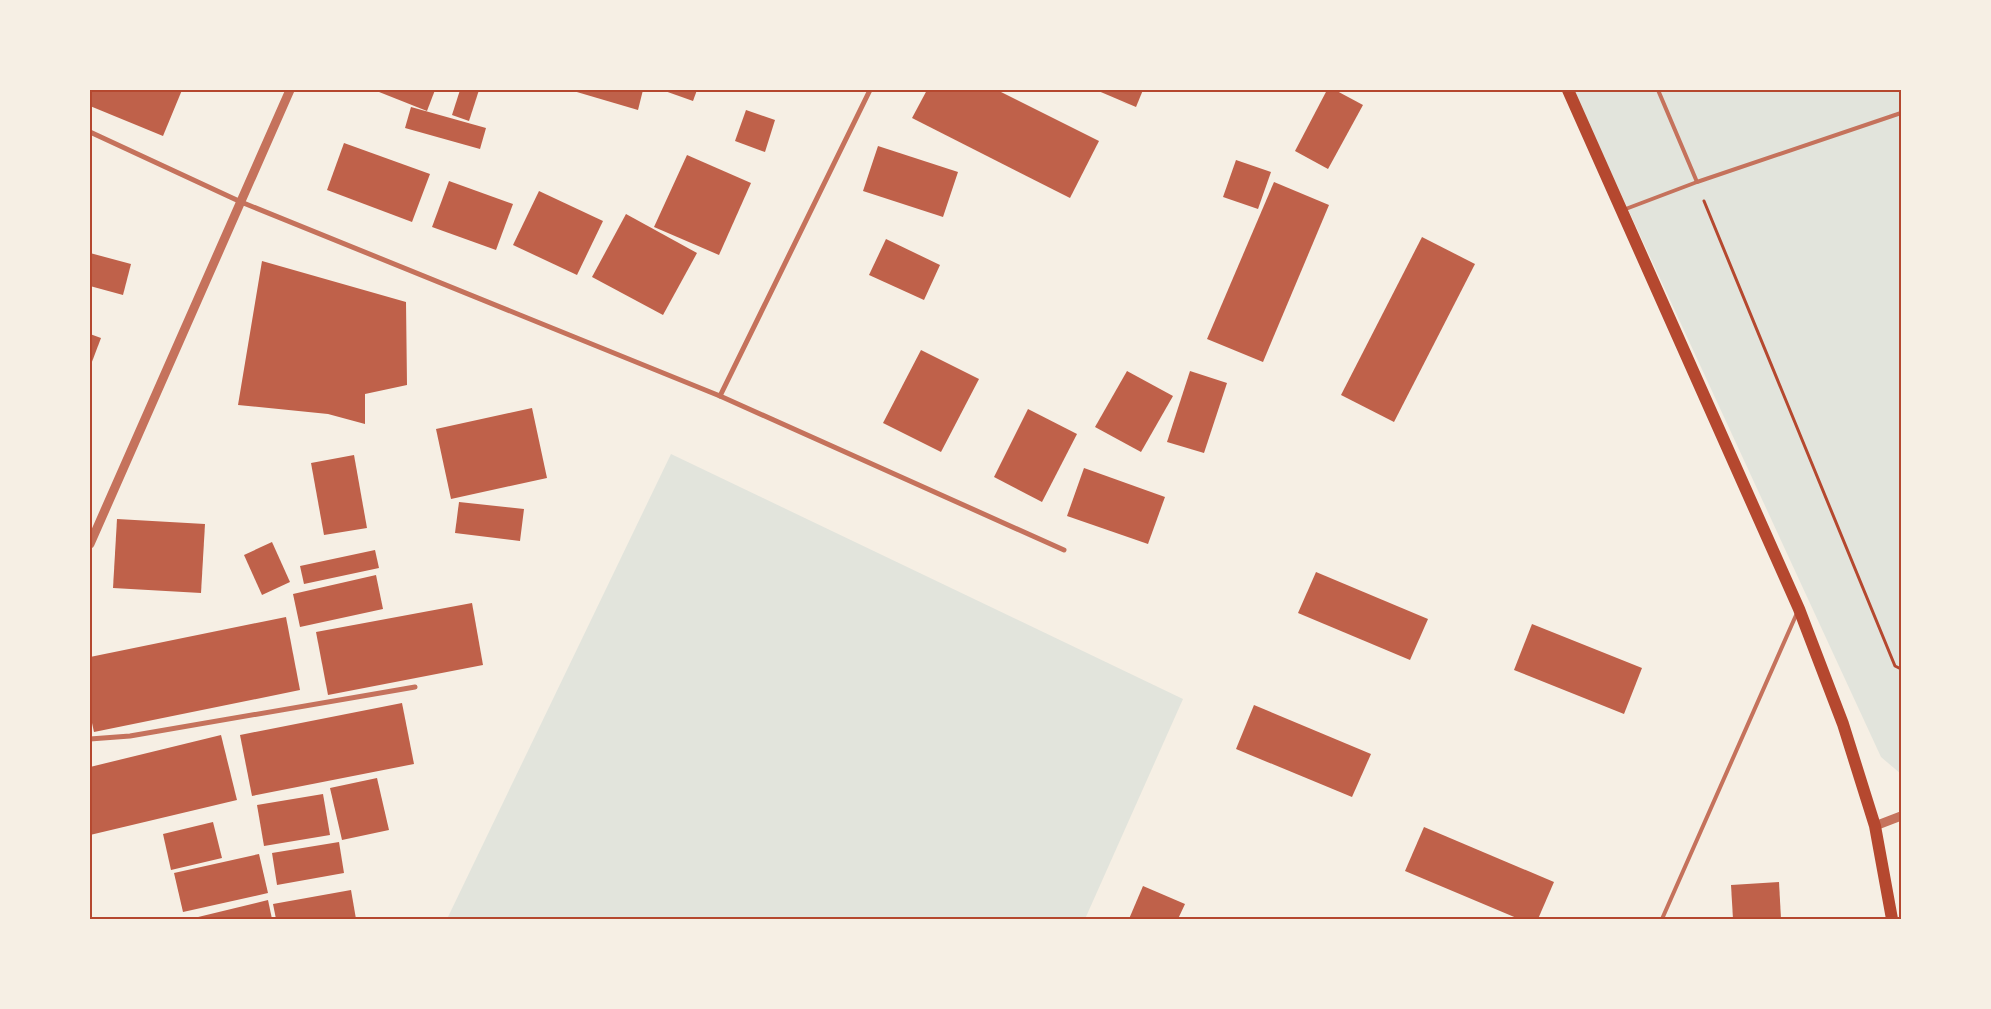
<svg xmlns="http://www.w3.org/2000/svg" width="1991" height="1009" font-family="'Sofia Sans Condensed',sans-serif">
  <rect width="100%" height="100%" fill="#f6efe4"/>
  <g fill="#e2e4dc">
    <polygon points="1573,90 1901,90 1901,774 1881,757"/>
    <polygon points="671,454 1183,699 1085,919 447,919"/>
  </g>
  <g fill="#bf614a">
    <polygon points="90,90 182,90 163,136 90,106"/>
    <polygon points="374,90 435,90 427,111"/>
    <polygon points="460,90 479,90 469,121 452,115"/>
    <polygon points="570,90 643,90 638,110"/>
    <polygon points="662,90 697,90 693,101"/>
    <polygon points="927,90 997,90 1099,141 1070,198 912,118"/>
    <polygon points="1096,90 1143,90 1136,107"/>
    <polygon points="1327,90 1335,90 1363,105 1328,169 1295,151"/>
    <polygon points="411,107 486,128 480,149 405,128"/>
    <polygon points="746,110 775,120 765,152 735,141"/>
    <polygon points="344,143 430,174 412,222 327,190"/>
    <polygon points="878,146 958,172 943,217 863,191"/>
    <polygon points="687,155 751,183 719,255 654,227"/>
    <polygon points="1236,160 1271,172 1258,209 1223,197"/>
    <polygon points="449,181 513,204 496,250 432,227"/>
    <polygon points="1274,182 1329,205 1263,362 1207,339"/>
    <polygon points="539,191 603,221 577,275 513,245"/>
    <polygon points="626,214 697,253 663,315 592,277"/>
    <polygon points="1422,237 1475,264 1394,422 1341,395"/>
    <polygon points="886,239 940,265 924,300 869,275"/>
    <polygon points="90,253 131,264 123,295 90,286"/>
    <polygon points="262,261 406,302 407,385 365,394 365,424 328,414 238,405"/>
    <polygon points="90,334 101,338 90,367"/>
    <polygon points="921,350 979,379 941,452 883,423"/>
    <polygon points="1127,371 1173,396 1141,452 1095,427"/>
    <polygon points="1190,371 1227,383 1204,453 1167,442"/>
    <polygon points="532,408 547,478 451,499 436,429"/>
    <polygon points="1028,409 1077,434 1042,502 994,477"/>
    <polygon points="354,455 367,528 324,535 311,463"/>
    <polygon points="1084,468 1165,497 1148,544 1067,516"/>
    <polygon points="459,502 524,509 520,541 455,533"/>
    <polygon points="117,519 205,524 201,593 113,588"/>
    <polygon points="272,542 290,582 262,595 244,555"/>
    <polygon points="375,550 379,568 304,584 300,566"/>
    <polygon points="1316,572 1428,619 1410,660 1298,613"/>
    <polygon points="376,575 383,609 300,627 293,594"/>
    <polygon points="472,603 483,665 328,695 316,632"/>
    <polygon points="286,617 300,690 94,732 90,714 90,657"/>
    <polygon points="1532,624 1642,668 1624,714 1514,670"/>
    <polygon points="402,703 414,764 252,796 240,735"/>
    <polygon points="1254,705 1371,754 1352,797 1236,749"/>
    <polygon points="221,735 237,800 90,835 90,767"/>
    <polygon points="377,778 389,830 342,840 330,788"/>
    <polygon points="323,794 330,835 264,846 257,805"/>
    <polygon points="213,822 222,858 171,870 163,834"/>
    <polygon points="1424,827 1554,882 1538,919 1519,919 1405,871"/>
    <polygon points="339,842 344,873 277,885 272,853"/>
    <polygon points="259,854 268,893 183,912 174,873"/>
    <polygon points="1779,882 1781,919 1733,919 1731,885"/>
    <polygon points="1143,886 1185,904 1178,919 1129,919"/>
    <polygon points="351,890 356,919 276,919 273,904"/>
    <polygon points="268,900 272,919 194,919 194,918"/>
  </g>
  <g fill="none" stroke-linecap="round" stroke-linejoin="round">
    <polyline stroke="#b5482f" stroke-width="3" points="1704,201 1895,666 1901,669"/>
    <g stroke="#c5725c" stroke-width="4">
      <polyline points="1658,90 1697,182"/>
      <polyline points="1623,210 1697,182 1901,113"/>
      <polyline points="1662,919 1797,613"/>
    </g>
    <g stroke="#c5725c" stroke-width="5">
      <polyline points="90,132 241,202 720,396 1064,550"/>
      <polyline points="720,396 870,90"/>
      <polyline points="90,739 130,736 415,687"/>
    </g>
    <g stroke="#c5725c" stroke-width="9">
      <polyline points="90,544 290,90"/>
      <polyline points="1875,826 1901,816"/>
    </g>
    <polyline stroke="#b5482f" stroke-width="12" points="1568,90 1799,609 1843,724 1875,826 1892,919"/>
  </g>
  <rect width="1991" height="1009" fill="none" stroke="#f6efe4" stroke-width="182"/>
  <rect x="91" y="91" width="1809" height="827" fill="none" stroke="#b5482f" stroke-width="2"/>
</svg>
